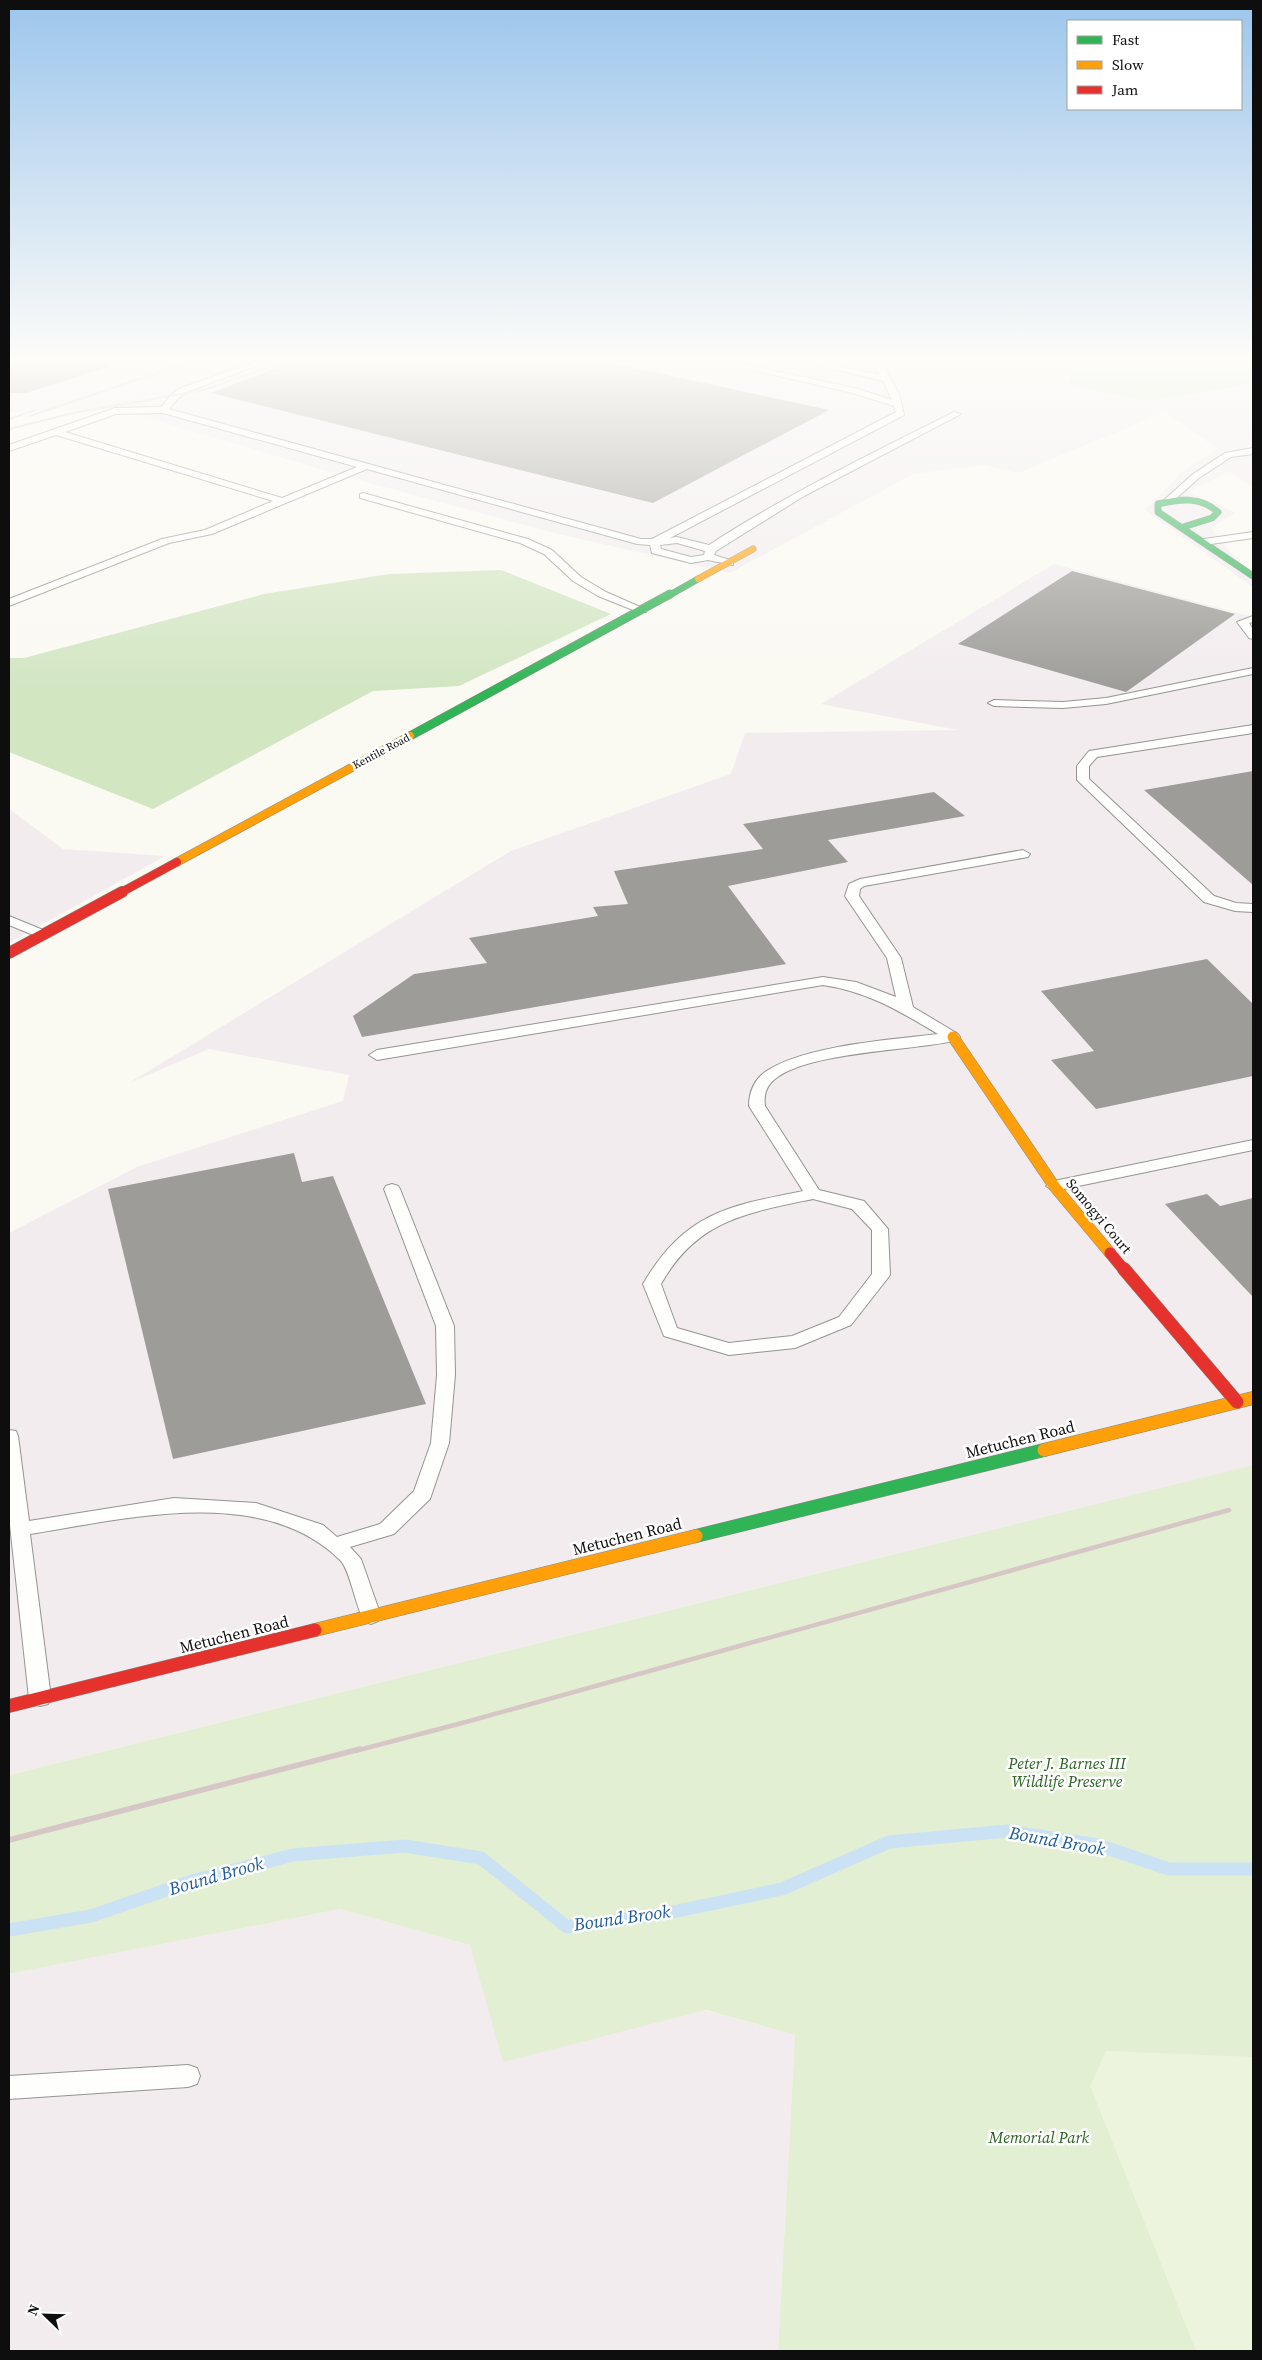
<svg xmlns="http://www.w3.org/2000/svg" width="1262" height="2360" font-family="'Source Serif 4',serif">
  <rect width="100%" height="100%" fill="#faf9f2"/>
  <g fill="#f2ecef">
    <polygon points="9,361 1076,361 1068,383 1253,384 1253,487 1229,471 1188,492 1235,512 1211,528 1253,580 1253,587 1145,510 1184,470 1218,449 1165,412 1018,473 984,465 913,474 730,573 550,532 359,480 112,408 9,412"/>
    <polygon points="1054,564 1253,617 1253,1465 9,1775 9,1233 137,1167 343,1101 349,1075 209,1049 129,1083 511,851 731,774 745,733 958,730 821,704"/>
    <polygon points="9,809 63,849 165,856 9,943"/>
    <polygon points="340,1909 795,2035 778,2351 9,2351 9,1974"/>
  </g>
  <polygon fill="#e2efd3" points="1253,1465 1253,2351 778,2351 795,2035 706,2010 503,2062 470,1945 340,1909 9,1974 9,1775"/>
  <g fill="#d2e6c2">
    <polygon points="1076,361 1253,361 1253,384 1144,401 1068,384"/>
    <polygon points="501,570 611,614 459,686 373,691 153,809 9,752 9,658 24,658 264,594 389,574"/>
  </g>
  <polygon fill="#ecf4dd" points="1106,2051 1253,2057 1253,2351 1196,2351 1090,2086"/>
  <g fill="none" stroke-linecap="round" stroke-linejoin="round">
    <polyline stroke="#cae2f3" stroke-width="13" points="9,1930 91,1916 195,1880 293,1855 405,1846 481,1858 567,1927 663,1914 782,1889 889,1842 1007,1831 1098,1845 1169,1869 1253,1869"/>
  </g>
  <g fill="#9e9c98">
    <polygon points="9,361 111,361 111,366 26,393 9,393"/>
    <polygon points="294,361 603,361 829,410 653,503 211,393"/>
    <polygon points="1072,571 1235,614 1126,692 958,644"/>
    <polygon points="1253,771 1253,885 1144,790"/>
    <polygon points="934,792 965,816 828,840 848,862 728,886 786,964 362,1037 353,1016 414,974 487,963 469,938 598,916 593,907 628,904 614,871 763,849 743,824"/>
    <polygon points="1207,959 1253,1004 1253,1076 1096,1109 1051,1060 1094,1051 1041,991"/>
    <polygon points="294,1153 302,1182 333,1176 426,1404 173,1459 108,1189"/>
    <polygon points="1207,1194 1220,1206 1253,1198 1253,1297 1165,1204"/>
  </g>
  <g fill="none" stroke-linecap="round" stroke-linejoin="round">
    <defs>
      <g id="lane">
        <path d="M258 361H270L189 391 178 398 169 409 641 539H652L896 412 894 406 853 393 712 361H728L855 388 892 400 883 381 800 361H816L880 375 874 364 877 361H886L883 365 899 394 904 415 670 538 677 537 709 545C787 494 871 454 954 412L961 414 804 496 716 551 714 555 733 561V565L708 560 691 563 652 553 650 545 637 544 367 469 212 534 169 543 9 606V599L162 539 205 530 273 501 56 435 9 451V445L115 408 161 407 172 394 183 387ZM163 413 357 467 282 498 65 432 116 414ZM677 543 705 551 704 555 691 557 661 549 660 545Z"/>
        <polygon points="1253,448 1253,454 1231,457 1199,478 1171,503 1163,501 1193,474 1225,453"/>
        <polygon points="363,493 528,539 552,550 581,577 606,592 647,610 646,612 638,612 598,596 573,581 544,554 520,543 360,498 360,494"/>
        <polygon points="1253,532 1253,538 1204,545 1199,542 1204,539"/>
        <polygon points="1253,616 1253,622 1249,623 1253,629 1253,639 1249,638 1237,622"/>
        <polygon points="1253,668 1253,674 1106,704 1063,708 994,706 988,703 994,700 1063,702 1106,698"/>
        <polygon points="1253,725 1253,733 1097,757 1089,766 1089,779 1214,896 1236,903 1253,904 1253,912 1235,911 1204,902 1077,780 1077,766 1089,751"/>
        <path d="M1023 850 1030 854 1028 857 864 886 860 889 859 896 901 958 913 1007 958 1034 960 1037 958 1040C916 1051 797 1051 770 1084 765 1090 764 1098 765 1106L819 1190 864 1201 888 1229 890 1275 887 1279 851 1325 795 1348 729 1355 664 1336 643 1284C685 1213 727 1206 803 1191L749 1106C749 1093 754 1080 765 1072 805 1045 890 1040 938 1034 899 1011 869 992 823 985L377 1060 369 1055 377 1050 823 977 856 982 896 997 887 958 845 896 849 884 860 879ZM813 1199 852 1209 872 1230V1274L839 1317 792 1336 729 1343 677 1328 661 1284C697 1220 746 1213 813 1199Z"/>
        <polygon points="9,916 48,932 50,935 43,939 9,925"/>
        <polygon points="1253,1140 1253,1150 1054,1191 1046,1186 1054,1181"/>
        <path d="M392 1184 398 1186 400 1189 454 1326 455 1375 449 1443 430 1499 394 1534 350 1547 361 1559 381 1616 378 1621 371 1624 364 1621C356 1607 350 1571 341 1561 263 1483 126 1519 30 1534L51 1698 48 1704 40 1706 32 1704 29 1698 9 1516V1430L16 1431 18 1436 29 1521 174 1498 256 1503 323 1525 337 1537 380 1524 414 1491 431 1443 437 1375 436 1326 384 1189 386 1186Z"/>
        <polygon points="188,2065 197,2068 200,2076 197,2084 188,2087 9,2099 9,2076"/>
      </g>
      <g id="fast-far2">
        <path d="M1183 527 1212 518 1218 512C1200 496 1180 499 1158 504V512L1253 576"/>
        <polyline points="668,596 698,579"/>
      </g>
      <polyline id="fast-far1" points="410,736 670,594"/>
      <polyline id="fast" points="696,1536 1044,1450"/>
      <polyline id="slow-far3" points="698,579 753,549"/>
      <polyline id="slow-far2" points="177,862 410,736"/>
      <polyline id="slow-far1" points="953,1037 1054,1186 1110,1253"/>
      <g id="slow">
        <polyline points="1044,1450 1253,1398"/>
        <polyline points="315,1630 696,1536"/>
      </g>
      <polyline id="jam-far2" points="120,893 177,862"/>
      <g id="jam-far1">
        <polyline points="9,953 122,892"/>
        <polyline points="1110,1253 1125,1271"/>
      </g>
      <g id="jam">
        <polyline points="1124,1269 1237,1402"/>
        <polyline points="9,1706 315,1630"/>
      </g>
    </defs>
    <use href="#lane" stroke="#949491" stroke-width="2"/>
    <use href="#fast-far2" stroke="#8b8a87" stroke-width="7"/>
    <use href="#fast-far1" stroke="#8b8a87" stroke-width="9"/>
    <use href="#fast" stroke="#8b8a87" stroke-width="14"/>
    <use href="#slow-far3" stroke="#8b8a87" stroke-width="7"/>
    <use href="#slow-far2" stroke="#8b8a87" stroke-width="9"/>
    <use href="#slow-far1" stroke="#8b8a87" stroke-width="12"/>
    <use href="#slow" stroke="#8b8a87" stroke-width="14"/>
    <use href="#jam-far2" stroke="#8b8a87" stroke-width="9"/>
    <use href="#jam-far1" stroke="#8b8a87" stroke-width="12"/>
    <use href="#jam" stroke="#8b8a87" stroke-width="14"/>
    <use href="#lane" fill="#fefefd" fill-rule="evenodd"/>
    <use href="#fast-far2" stroke="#30b455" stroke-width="6"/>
    <use href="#fast-far1" stroke="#30b455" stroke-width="8"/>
    <use href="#fast" stroke="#30b455" stroke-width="13"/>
    <use href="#slow-far3" stroke="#ff9f0a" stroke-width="6"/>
    <use href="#slow-far2" stroke="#ff9f0a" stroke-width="8"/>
    <use href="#slow-far1" stroke="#ff9f0a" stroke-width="11"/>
    <use href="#slow" stroke="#ff9f0a" stroke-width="13"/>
    <use href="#jam-far2" stroke="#e5322d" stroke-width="8"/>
    <use href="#jam-far1" stroke="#e5322d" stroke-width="11"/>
    <use href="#jam" stroke="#e5322d" stroke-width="13"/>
    <g stroke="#d6c6c5" stroke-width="2">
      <polyline points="30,416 193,361"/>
      <polyline points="9,419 35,410"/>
      <polyline points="9,429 73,413 204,390 286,361"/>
    </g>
    <polyline stroke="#d6c6c5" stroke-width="4.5" points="355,1751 466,1722 1229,1510"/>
    <polyline stroke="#d6c6c5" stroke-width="5.5" points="9,1840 360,1749"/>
  </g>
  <linearGradient id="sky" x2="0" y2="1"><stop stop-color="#9cc6ec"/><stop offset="0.52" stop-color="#fdfcf9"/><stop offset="1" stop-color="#fdfcf9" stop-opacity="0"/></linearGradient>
  <rect width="1262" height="691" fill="url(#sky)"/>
  <g text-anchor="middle" stroke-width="5" stroke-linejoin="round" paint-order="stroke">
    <g font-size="11" fill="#0e0e0e" stroke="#fff">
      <text transform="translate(381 751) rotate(-28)" y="4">Kentile Road</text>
    </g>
    <g font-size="14" fill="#0e0e0e" stroke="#fff">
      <text transform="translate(1099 1216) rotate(50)" y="5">Somogyi Court</text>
    </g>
    <g font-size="16" fill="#0e0e0e" stroke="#fff">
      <text transform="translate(1020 1439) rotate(-14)" y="6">Metuchen Road</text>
      <text transform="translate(627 1536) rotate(-14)" y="6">Metuchen Road</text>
      <text transform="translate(234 1634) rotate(-14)" y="6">Metuchen Road</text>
    </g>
    <g font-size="16" font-style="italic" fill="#2a6221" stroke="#fff">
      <text x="1067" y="1769">Peter J. Barnes III<tspan x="1067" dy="18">Wildlife Preserve</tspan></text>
      <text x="1039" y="2143">Memorial Park</text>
    </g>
    <g font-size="18" font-style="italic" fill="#1d5a99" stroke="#fff">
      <text transform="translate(1057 1841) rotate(10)" y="6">Bound Brook</text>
      <text transform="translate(216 1876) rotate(-16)" y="6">Bound Brook</text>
      <text transform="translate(622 1918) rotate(-8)" y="6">Bound Brook</text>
    </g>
  </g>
  <rect width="1262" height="2360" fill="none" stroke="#0e0e0e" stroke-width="20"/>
  <rect x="1067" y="20" width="175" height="90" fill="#ffffff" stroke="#9f9f9f"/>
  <rect x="1077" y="36" width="25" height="8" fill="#30b455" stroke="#9f9f9f"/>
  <text x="1112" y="45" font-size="15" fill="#0e0e0e">Fast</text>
  <rect x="1077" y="61" width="25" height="8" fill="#ff9f0a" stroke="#9f9f9f"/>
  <text x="1112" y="70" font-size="15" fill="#0e0e0e">Slow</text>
  <rect x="1077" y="86" width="25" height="8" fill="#e5322d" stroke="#9f9f9f"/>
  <text x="1112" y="95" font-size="15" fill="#0e0e0e">Jam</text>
  <g transform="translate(45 2315) rotate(293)" stroke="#ffffff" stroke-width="4" paint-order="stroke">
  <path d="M0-4L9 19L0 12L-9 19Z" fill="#0e0e0e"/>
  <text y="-8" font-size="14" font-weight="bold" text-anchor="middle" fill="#0e0e0e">N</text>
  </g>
</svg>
